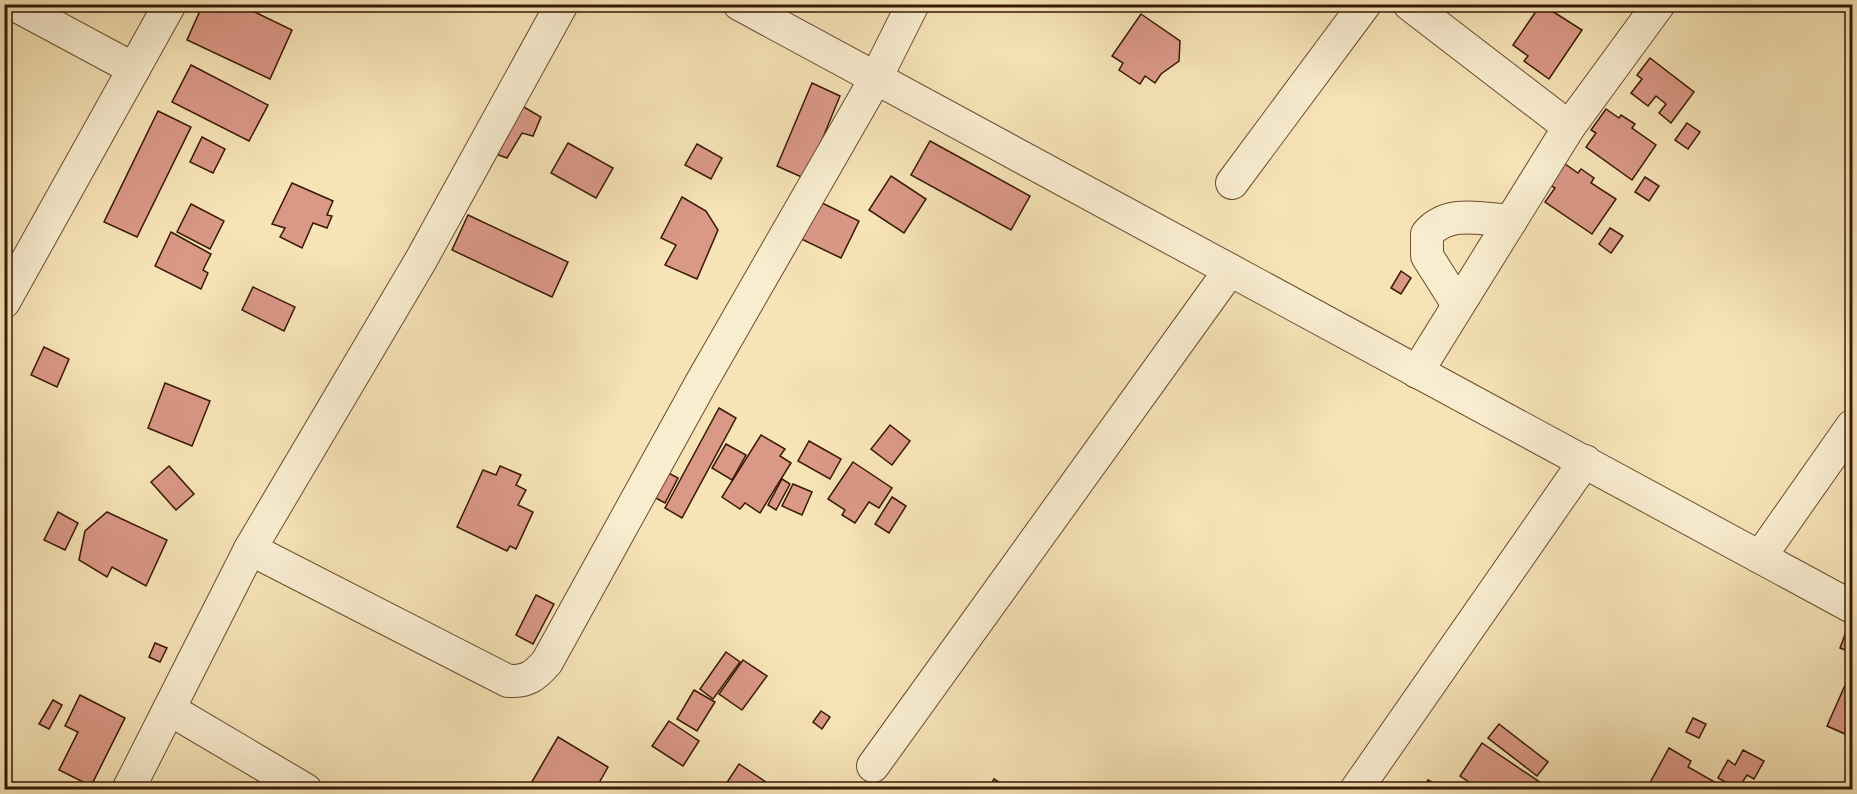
<svg xmlns="http://www.w3.org/2000/svg" width="1857" height="794" font-family="'IM FELL French Canon',serif">
  <rect width="100%" height="100%" fill="#f6e3b6"/>
  <filter id="stains"><feTurbulence type="fractalNoise" baseFrequency=".00333" numOctaves="4"/><feColorMatrix values="0 0 0 0 .2 0 0 0 0 .09 0 0 0 0 .02 0 0 0 .5 -.17"/></filter>
  <radialGradient id="worn" r=".72"><stop offset=".6" stop-color="#630" stop-opacity="0"/><stop offset="1" stop-color="#630" stop-opacity=".3"/></radialGradient>
  <g fill="#da9887" stroke="#381904" stroke-width="1.5">
    <polygon points="203,4 238,4 292,30 270,79 187,40"/>
    <polygon points="1541,4 1582,30 1549,79 1524,61 1528,56 1513,45"/>
    <polygon points="1141,14 1180,41 1179,61 1161,74 1155,83 1145,76 1140,84 1119,70 1123,63 1112,56"/>
    <polygon points="1650,58 1694,92 1671,123 1659,113 1666,104 1656,96 1648,106 1631,93 1642,79 1637,75"/>
    <polygon points="191,65 268,105 249,141 172,102"/>
    <polygon points="812,83 840,96 806,179 777,166"/>
    <polygon points="512,100 541,117 533,136 522,133 507,158 485,150"/>
    <polygon points="1606,109 1619,118 1621,115 1635,124 1632,128 1656,145 1632,180 1586,147 1596,133 1591,130"/>
    <polygon points="158,111 191,127 137,237 104,222"/>
    <polygon points="1687,123 1700,132 1688,149 1675,140"/>
    <polygon points="202,137 225,149 213,173 190,162"/>
    <polygon points="930,141 1030,196 1011,230 911,175"/>
    <polygon points="568,143 613,168 596,198 551,173"/>
    <polygon points="697,144 722,158 711,179 685,165"/>
    <polygon points="1565,164 1578,173 1581,169 1594,178 1591,183 1616,199 1592,234 1545,202 1555,188 1550,185"/>
    <polygon points="891,176 926,199 904,233 869,210"/>
    <polygon points="1645,177 1659,186 1649,201 1635,192"/>
    <polygon points="292,183 333,201 327,215 332,216 327,228 313,223 302,248 280,237 285,228 272,224"/>
    <polygon points="682,197 706,211 718,230 697,279 665,265 676,245 661,238"/>
    <polygon points="814,199 859,221 841,258 797,237"/>
    <polygon points="191,204 224,221 210,249 177,232"/>
    <polygon points="468,215 568,262 552,297 452,250"/>
    <polygon points="1610,228 1623,236 1611,253 1599,244"/>
    <polygon points="171,232 211,254 203,270 208,273 201,289 155,266"/>
    <polygon points="1401,271 1411,278 1401,294 1391,288"/>
    <polygon points="253,287 295,307 284,331 242,310"/>
    <polygon points="44,347 69,359 57,387 31,375"/>
    <polygon points="165,383 210,401 192,446 148,428"/>
    <polygon points="719,408 736,418 682,518 665,508"/>
    <polygon points="890,425 910,441 892,465 871,449"/>
    <polygon points="761,435 785,449 780,456 791,463 760,513 745,503 740,509 722,497"/>
    <polygon points="809,441 841,459 830,479 798,461"/>
    <polygon points="726,444 746,455 732,480 712,468"/>
    <polygon points="853,462 892,488 879,508 869,502 855,523 842,515 845,510 828,499"/>
    <polygon points="169,466 194,494 176,510 151,482"/>
    <polygon points="500,466 521,475 516,485 526,490 518,505 533,512 516,549 510,546 507,551 457,527 483,470 496,475"/>
    <polygon points="661,469 678,478 665,503 648,494"/>
    <polygon points="782,479 790,484 776,510 768,505"/>
    <polygon points="793,484 812,492 802,515 782,506"/>
    <polygon points="892,497 906,506 889,533 875,524"/>
    <polygon points="58,512 78,523 65,550 44,540"/>
    <polygon points="107,512 167,540 146,586 112,567 107,577 79,560 85,531"/>
    <polygon points="536,595 554,604 533,644 516,635"/>
    <polygon points="1846,632 1852,635 1848,651 1840,648"/>
    <polygon points="155,643 167,648 160,662 149,657"/>
    <polygon points="726,652 740,662 713,699 700,689"/>
    <polygon points="743,660 767,676 742,710 719,694"/>
    <polygon points="1846,683 1852,686 1852,737 1827,726"/>
    <polygon points="694,690 715,702 697,731 677,719"/>
    <polygon points="80,695 125,718 91,786 59,770 78,732 65,726"/>
    <polygon points="53,700 62,705 49,729 39,724"/>
    <polygon points="821,711 830,717 822,729 813,722"/>
    <polygon points="1693,718 1706,724 1699,738 1686,732"/>
    <polygon points="669,721 699,741 683,766 652,746"/>
    <polygon points="1499,724 1548,762 1537,776 1488,738"/>
    <polygon points="558,737 608,767 595,790 538,790 530,785"/>
    <polygon points="1482,743 1544,785 1540,790 1481,790 1460,776"/>
    <polygon points="1669,748 1691,761 1688,767 1720,785 1717,790 1646,790"/>
    <polygon points="1743,750 1764,761 1754,779 1747,775 1738,789 1718,778 1728,760 1735,765"/>
    <polygon points="739,764 778,790 722,790"/>
    <polygon points="994,779 1011,790 987,790"/>
    <polygon points="1428,780 1446,790 1424,790"/>
  </g>
  <g fill="none" stroke-linecap="round" stroke-linejoin="round">
    <defs>
      <g id="minor">
        <polyline points="13,4 134,69"/>
        <polyline points="739,4 1852,607"/>
        <polyline points="1409,4 1569,127"/>
        <polyline points="1232,183 1365,4"/>
        <polyline points="4,302 170,4"/>
        <path d="M1458 305 1427 256V234C1448 209 1482 219 1511 221"/>
        <polyline points="1417,372 1569,127 1659,4"/>
        <path d="M250 549 508 681C527 682 535 676 547 662L701 383 876 78 913 4"/>
        <polyline points="1760,557 1852,426"/>
        <polyline points="169,709 306,790"/>
        <polyline points="873,766 1230,270"/>
        <polyline points="128,790 250,549 421,260 562,4"/>
        <polyline points="1356,790 1585,461"/>
      </g>
    </defs>
    <use href="#minor" stroke="#684c30" stroke-width="34"/>
    <use href="#minor" stroke="#f9edd0" stroke-width="32"/>
  </g>
  <rect width="1857" height="794" fill="none" stroke="#f6e3b6" stroke-width="24"/>
  <rect x="6" y="6" width="1845" height="782" fill="none" stroke="#381904" stroke-width="3"/>
  <rect x="12" y="12" width="1833" height="770" fill="none" stroke="#381904" stroke-width="1.5"/>
  <rect width="100%" height="100%" filter="url(#stains)"/>
  <rect width="100%" height="100%" fill="url(#worn)"/>
</svg>
